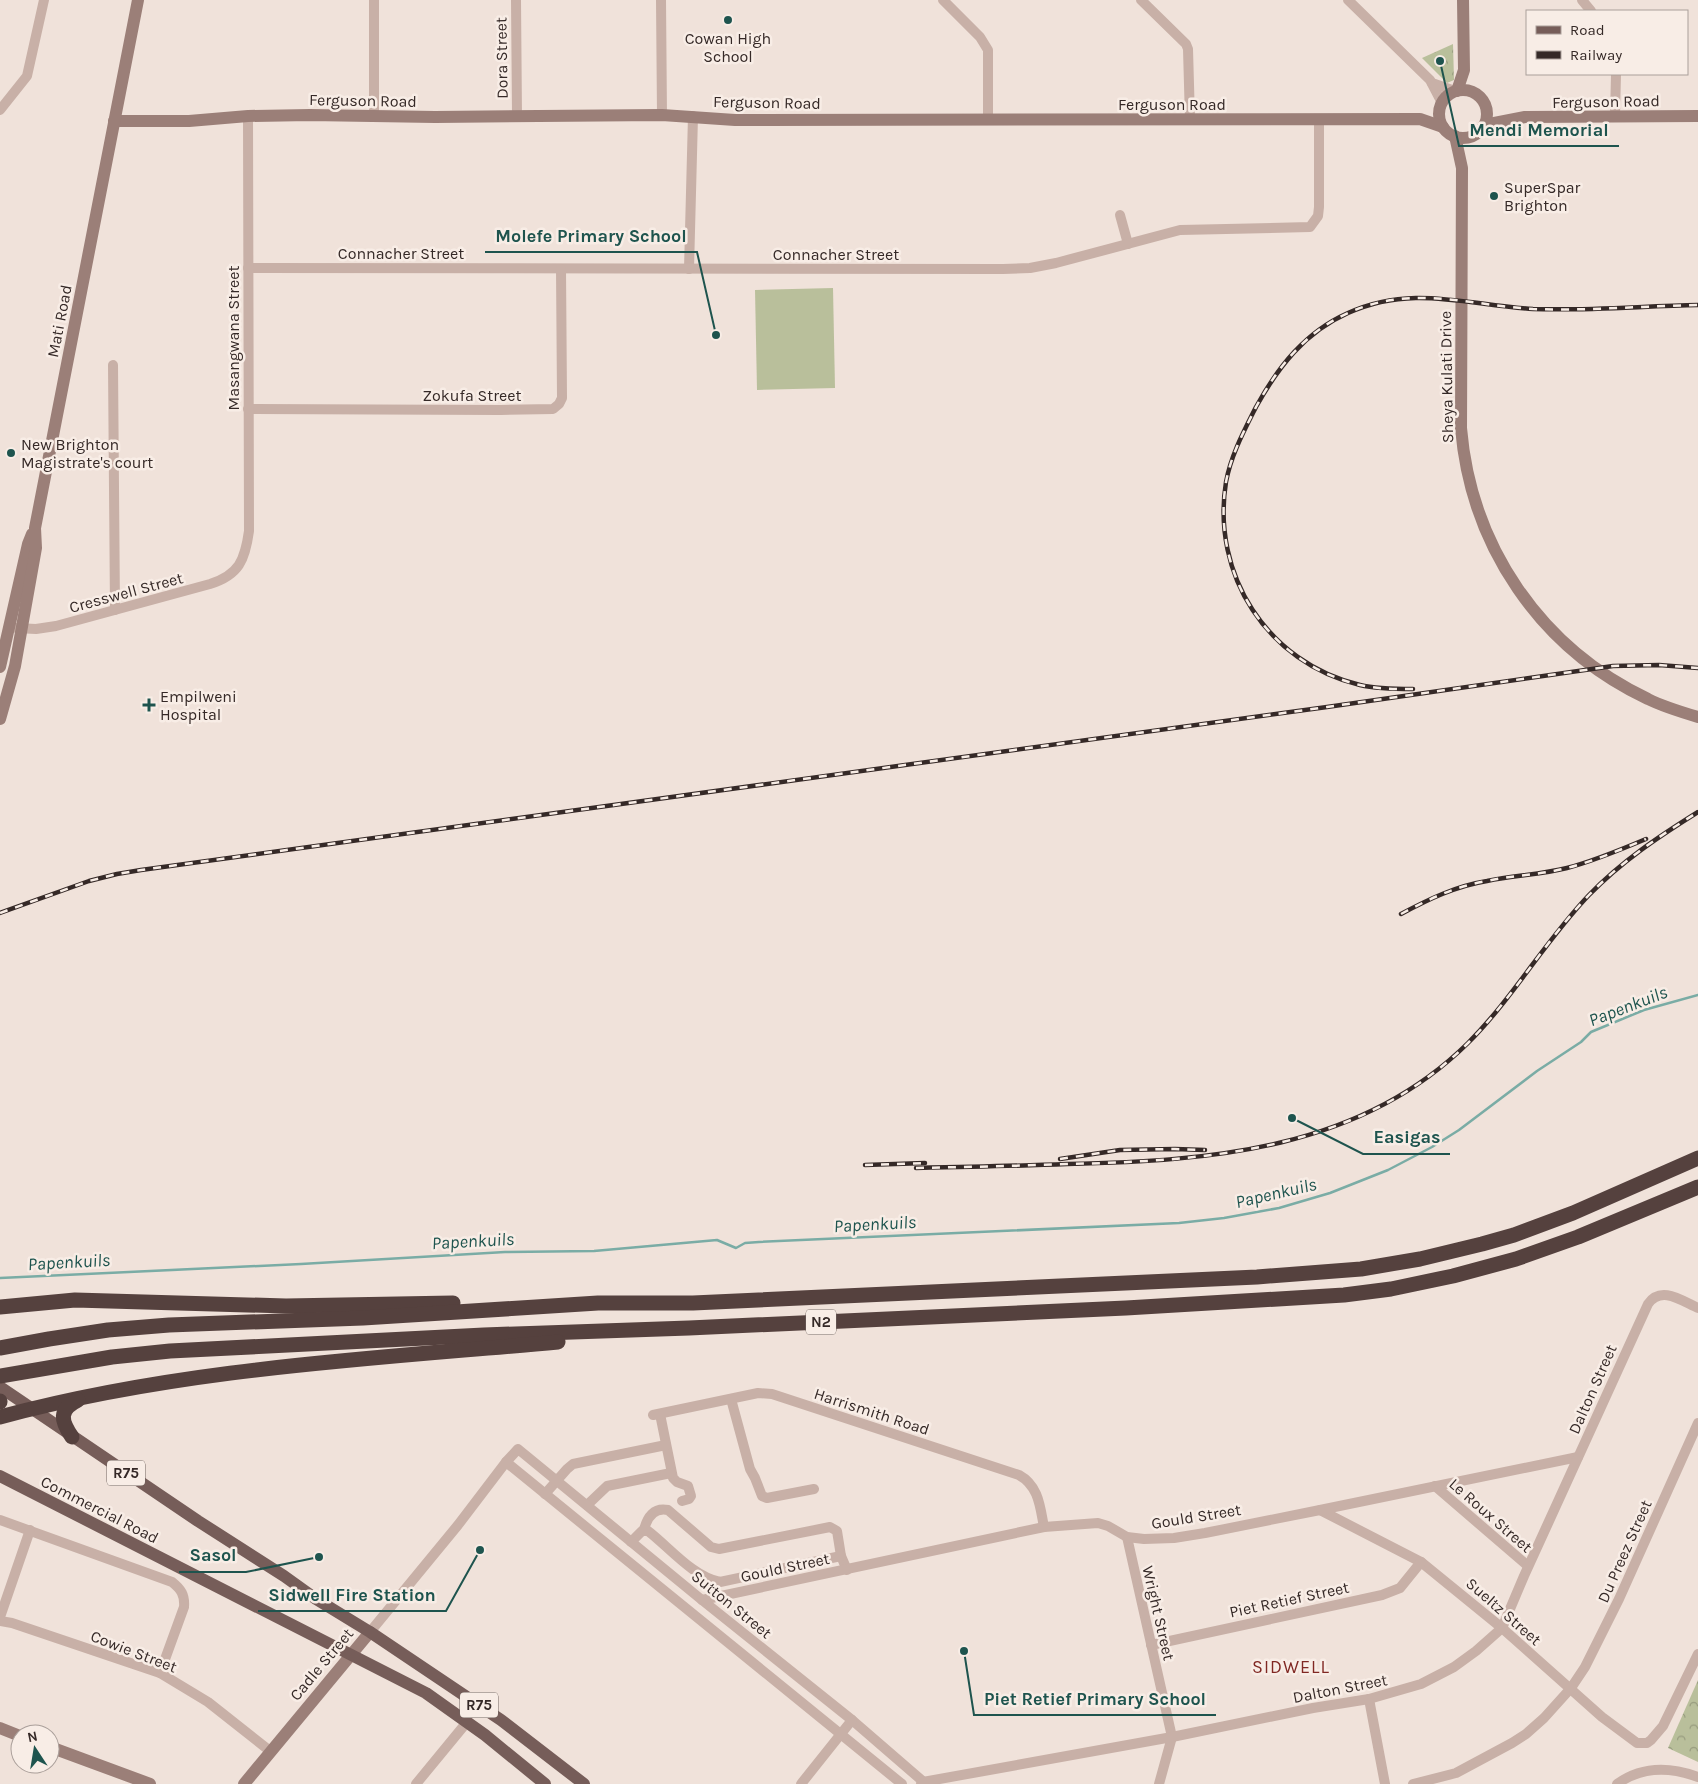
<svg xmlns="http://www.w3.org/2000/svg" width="1698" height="1784" font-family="Karla,sans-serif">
  <defs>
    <pattern id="park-crowns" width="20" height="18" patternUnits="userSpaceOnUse" patternTransform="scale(1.25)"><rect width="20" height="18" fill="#b9bf9b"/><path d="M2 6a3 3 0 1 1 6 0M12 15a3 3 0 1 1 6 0" fill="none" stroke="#979b7e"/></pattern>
  </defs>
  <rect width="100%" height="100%" fill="#f0e2da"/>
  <g fill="url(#park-crowns)">
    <polygon points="1453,44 1454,80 1447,83 1422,58"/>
    <polygon points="1698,1680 1698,1762 1668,1748"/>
  </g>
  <polygon fill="#b9bf9b" points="833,288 835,388 757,390 755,290"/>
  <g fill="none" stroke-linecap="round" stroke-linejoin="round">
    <polyline stroke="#7aaca5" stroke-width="2.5" points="0,1278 301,1264 505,1252 594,1251 717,1240 736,1248 745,1243 759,1242 1179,1223 1224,1218 1279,1208 1330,1193 1388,1170 1432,1147 1459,1130 1537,1071 1581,1042 1591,1032 1644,1010 1698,995"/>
    <g stroke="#c8b0a7" stroke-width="10">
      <polyline points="374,0 374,115"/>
      <polyline points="516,0 517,115"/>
      <polyline points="661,0 662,115"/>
      <polyline points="943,0 980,37 988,50 988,120"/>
      <polyline points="1141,0 1186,44 1188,49 1190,120"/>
      <polyline points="1348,0 1430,80 1442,103"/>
      <polyline points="1582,0 1591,11"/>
      <polyline points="1432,83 1455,91"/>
      <polyline points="0,110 27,76 44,0"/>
      <polyline points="1615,116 1616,74"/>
      <polyline points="1120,215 1128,244"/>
      <polyline points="248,268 1003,269 1030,268 1056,263 1180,230 1310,227 1318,216 1319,207 1319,120"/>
      <polyline points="689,269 693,116"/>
      <polyline points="113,365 115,610"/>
      <polyline points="248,409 501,410 553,409 559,404 562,398 561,269"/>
      <path d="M16 628 36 629 56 626 210 584C239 575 245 560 249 531L248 116"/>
      <polyline points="731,1399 750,1469 755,1478 762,1496 767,1498 814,1489"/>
      <polyline points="660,1414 673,1478 677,1482 688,1486 691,1496 689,1499 682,1501"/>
      <path d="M653 1415 758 1393 772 1394 1019 1475C1039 1486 1040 1507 1044 1527"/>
      <polyline points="506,1462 902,1784"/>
      <polyline points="1435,1486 1528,1566"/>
      <polyline points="545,1494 567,1469 573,1464 666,1445"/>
      <polyline points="587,1505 607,1486 671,1473"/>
      <polyline points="1320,1510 1421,1562 1502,1628 1602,1717 1637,1743 1647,1743 1651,1740 1663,1726 1698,1654"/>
      <path d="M0 1520 172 1582C181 1589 185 1595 184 1607L160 1673"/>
      <path d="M644 1530C647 1517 654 1507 668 1510L711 1547 719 1549 830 1527 837 1531 841 1556 847 1570"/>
      <polyline points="1127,1537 1172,1737 1159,1784"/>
      <path d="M631 1542 642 1531H648C669 1547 693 1577 720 1582L841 1556"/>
      <polyline points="702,1600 1044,1527 1098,1523 1108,1526 1127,1537 1144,1539 1174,1538 1205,1533 1320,1510 1578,1457"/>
      <polyline points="0,1617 30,1530"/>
      <polyline points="0,1621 12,1623 160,1673 208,1702 270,1751"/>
      <polyline points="370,1632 458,1525 506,1462 518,1449 702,1600 852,1720 926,1784"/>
      <polyline points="1151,1645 1382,1595 1400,1588 1421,1562"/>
      <polyline points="1369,1699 1385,1784"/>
      <polyline points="416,1784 467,1722"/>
      <polyline points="801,1784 852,1720"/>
      <path d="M921 1784 923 1782 1172 1737 1313 1708 1369 1699 1421 1684 1454 1667 1476 1651 1502 1628 1524 1576 1648 1304C1661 1285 1682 1301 1698 1308"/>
      <polyline points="1413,1784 1456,1773 1512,1743 1526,1734 1544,1718 1571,1688 1585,1667 1619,1599 1698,1423"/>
      <path d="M1617 1784C1642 1766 1671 1767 1698 1777"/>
    </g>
    <g stroke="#9b7f78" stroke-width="12">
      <circle cx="1463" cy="114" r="24"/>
      <polyline points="1457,91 1464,70 1463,0"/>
      <polyline points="114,121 189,121 248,116 310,115 435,117 662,115 735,120 1420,119 1443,127"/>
      <polyline points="1484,125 1525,117 1698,116"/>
      <path d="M1455 136 1462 168 1461 428C1471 546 1540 648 1648 699 1664 707 1681 712 1698 717"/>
      <polyline points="0,667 28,544 32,534"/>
      <polyline points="0,719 15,666 36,548 35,528 138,0"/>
      <polyline points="0,1728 20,1736"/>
      <polyline points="50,1747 150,1784"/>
      <polyline points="244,1784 370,1632"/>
    </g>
    <g stroke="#765d59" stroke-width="12">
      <polyline points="0,1387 198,1521 284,1576 316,1599 370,1632 501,1720 584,1784"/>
      <polyline points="0,1476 426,1693 485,1735 545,1784"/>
    </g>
    <g stroke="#55413e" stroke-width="15">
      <polyline points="0,1307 75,1300 286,1306 453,1303"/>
      <polyline points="0,1348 49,1339 108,1330 169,1325 363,1318 598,1303 693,1303 1257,1277 1361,1269 1420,1259 1482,1244 1514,1235 1573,1213 1698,1158"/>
      <polyline points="0,1376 112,1357 170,1351 484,1335 689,1328 1126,1308 1344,1295 1391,1289 1453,1276 1516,1259 1578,1237 1698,1187"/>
      <polyline points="0,1401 0,1402"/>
      <path d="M0 1417C182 1368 371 1359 558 1342"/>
      <path d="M72 1437C61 1421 58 1410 78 1400"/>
    </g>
    <defs>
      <g id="rail">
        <path d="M1413 689C1395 689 1377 689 1360 685 1267 663 1211 574 1226 482 1231 455 1244 431 1256 407 1278 367 1305 332 1348 313 1412 284 1467 305 1533 309 1587 311 1643 306 1698 305"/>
        <polyline points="0,913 89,881 117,874 141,870 1327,707 1613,666 1659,665 1698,668"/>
        <path d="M1401 914C1429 899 1456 886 1487 881 1513 875 1540 875 1567 868 1594 861 1620 850 1646 839"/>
        <polyline points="1060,1159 1120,1150 1175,1149 1205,1150"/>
        <polyline points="865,1165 925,1163"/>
        <path d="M916 1168C966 1167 1016 1166 1067 1164 1210 1161 1360 1150 1468 1043 1513 998 1545 941 1589 895 1622 861 1658 837 1698 812"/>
      </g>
    </defs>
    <use href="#rail" stroke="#352927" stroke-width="4.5"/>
    <use href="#rail" stroke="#f8ede6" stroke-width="2.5" stroke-dasharray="8" stroke-linecap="butt"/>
  </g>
  <g fill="#1e544e" stroke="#f8ede6" stroke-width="2">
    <circle cx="728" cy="20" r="5"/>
    <circle cx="1494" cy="196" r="5"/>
    <circle cx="11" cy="453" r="5"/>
    <path d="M146.5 697.5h5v5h5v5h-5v5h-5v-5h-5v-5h5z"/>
  </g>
  <g text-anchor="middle" stroke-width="5" stroke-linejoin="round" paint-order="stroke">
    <g fill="#f8ede6" stroke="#706460" stroke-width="1">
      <rect x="806" y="1309.5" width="30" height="25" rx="4"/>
      <rect x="107" y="1460.5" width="38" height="25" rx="4"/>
      <rect x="460" y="1692.5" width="38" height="25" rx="4"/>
    </g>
    <g font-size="15" font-weight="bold" fill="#352927">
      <text x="821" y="1327">N2</text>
      <text x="126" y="1478">R75</text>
      <text x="479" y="1710">R75</text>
    </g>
    <g font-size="16" fill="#352927" stroke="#f8ede6" text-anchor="start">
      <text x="728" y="44" text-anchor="middle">Cowan High<tspan x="728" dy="18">School</tspan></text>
      <text x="1504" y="193">SuperSpar<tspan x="1504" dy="18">Brighton</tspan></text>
      <text x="21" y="450">New Brighton<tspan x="21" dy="18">Magistrate's court</tspan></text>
      <text x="160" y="702">Empilweni<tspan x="160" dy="18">Hospital</tspan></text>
    </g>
    <g font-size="16" fill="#352927" stroke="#f8ede6">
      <text transform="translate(501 58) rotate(-91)" y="6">Dora Street</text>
      <text transform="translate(363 100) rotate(1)" y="6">Ferguson Road</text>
      <text transform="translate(1606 101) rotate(-1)" y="6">Ferguson Road</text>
      <text transform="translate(767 102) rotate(1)" y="6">Ferguson Road</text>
      <text x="1172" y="110">Ferguson Road</text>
      <text x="401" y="259">Connacher Street</text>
      <text x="836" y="260">Connacher Street</text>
      <text transform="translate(59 321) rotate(-79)" y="6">Mati Road</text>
      <text transform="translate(233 338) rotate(-90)" y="6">Masangwana Street</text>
      <text transform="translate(1446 377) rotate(-91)" y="6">Sheya Kulati Drive</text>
      <text x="472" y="401">Zokufa Street</text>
      <text transform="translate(126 592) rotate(-15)" y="6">Cresswell Street</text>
      <text transform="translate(1592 1389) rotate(-66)" y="6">Dalton Street</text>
      <text transform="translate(872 1411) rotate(18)" y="6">Harrismith Road</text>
      <text transform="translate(100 1509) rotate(27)" y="6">Commercial Road</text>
      <text transform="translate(1491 1515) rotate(41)" y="6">Le Roux Street</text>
      <text transform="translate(1196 1516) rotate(-9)" y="6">Gould Street</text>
      <text transform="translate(1624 1551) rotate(-66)" y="6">Du Preez Street</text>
      <text transform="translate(785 1567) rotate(-12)" y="6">Gould Street</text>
      <text transform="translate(1289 1599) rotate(-12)" y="6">Piet Retief Street</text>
      <text transform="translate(732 1604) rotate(39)" y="6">Sutton Street</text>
      <text transform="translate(1504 1611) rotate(41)" y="6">Sueltz Street</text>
      <text transform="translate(1159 1613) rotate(77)" y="6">Wright Street</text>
      <text transform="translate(134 1651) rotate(21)" y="6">Cowie Street</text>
      <text transform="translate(321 1664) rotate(-50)" y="6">Cadle Street</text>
      <text transform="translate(1340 1688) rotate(-11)" y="6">Dalton Street</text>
    </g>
    <g font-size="18" font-style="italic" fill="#1e544e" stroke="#f8ede6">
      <text transform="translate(1628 1006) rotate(-21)" y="6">Papenkuils</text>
      <text transform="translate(1276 1193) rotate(-13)" y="6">Papenkuils</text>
      <text transform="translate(875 1224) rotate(-3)" y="6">Papenkuils</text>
      <text transform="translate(473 1241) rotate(-3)" y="6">Papenkuils</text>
      <text transform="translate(69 1262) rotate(-3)" y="6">Papenkuils</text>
    </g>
    <g font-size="18" letter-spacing="1" fill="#802823" stroke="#f8ede6">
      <text x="1291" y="1673">SIDWELL</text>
    </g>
  </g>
  <path fill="none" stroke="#1e544e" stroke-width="2" d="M1440 61L1459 146H1619M716 335L697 252H485M1292 1118L1363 1154H1450M319 1557L246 1572H179M480 1550L446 1611H258M964 1651L974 1715H1216"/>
  <g fill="#1e544e" stroke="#f8ede6" stroke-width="2">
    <circle cx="1440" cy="61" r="5"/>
    <circle cx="716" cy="335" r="5"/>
    <circle cx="1292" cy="1118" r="5"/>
    <circle cx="319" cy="1557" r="5"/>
    <circle cx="480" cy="1550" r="5"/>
    <circle cx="964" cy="1651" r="5"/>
  </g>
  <g font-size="18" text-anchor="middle" font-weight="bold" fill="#1e544e" stroke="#f8ede6" stroke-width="5" stroke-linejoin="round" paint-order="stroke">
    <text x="1539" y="136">Mendi Memorial</text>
    <text x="591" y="242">Molefe Primary School</text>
    <text x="1407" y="1143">Easigas</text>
    <text x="213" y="1561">Sasol</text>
    <text x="352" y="1601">Sidwell Fire Station</text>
    <text x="1095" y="1705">Piet Retief Primary School</text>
  </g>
  <rect x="1526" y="10" width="162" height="65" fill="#f8ede6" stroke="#aa9f9a"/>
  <rect x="1536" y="26" width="25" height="8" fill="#765d59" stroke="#aa9f9a"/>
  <text x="1570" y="35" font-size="15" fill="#352927">Road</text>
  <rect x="1536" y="51" width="25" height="8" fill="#352927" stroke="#aa9f9a"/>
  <text x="1570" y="60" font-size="15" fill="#352927">Railway</text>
  <g transform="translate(35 1749) rotate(348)"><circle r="24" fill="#f8ede6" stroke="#aa9f9a"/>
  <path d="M0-4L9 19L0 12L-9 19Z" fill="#1e544e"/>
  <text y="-8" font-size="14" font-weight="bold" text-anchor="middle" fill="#352927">N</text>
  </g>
</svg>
